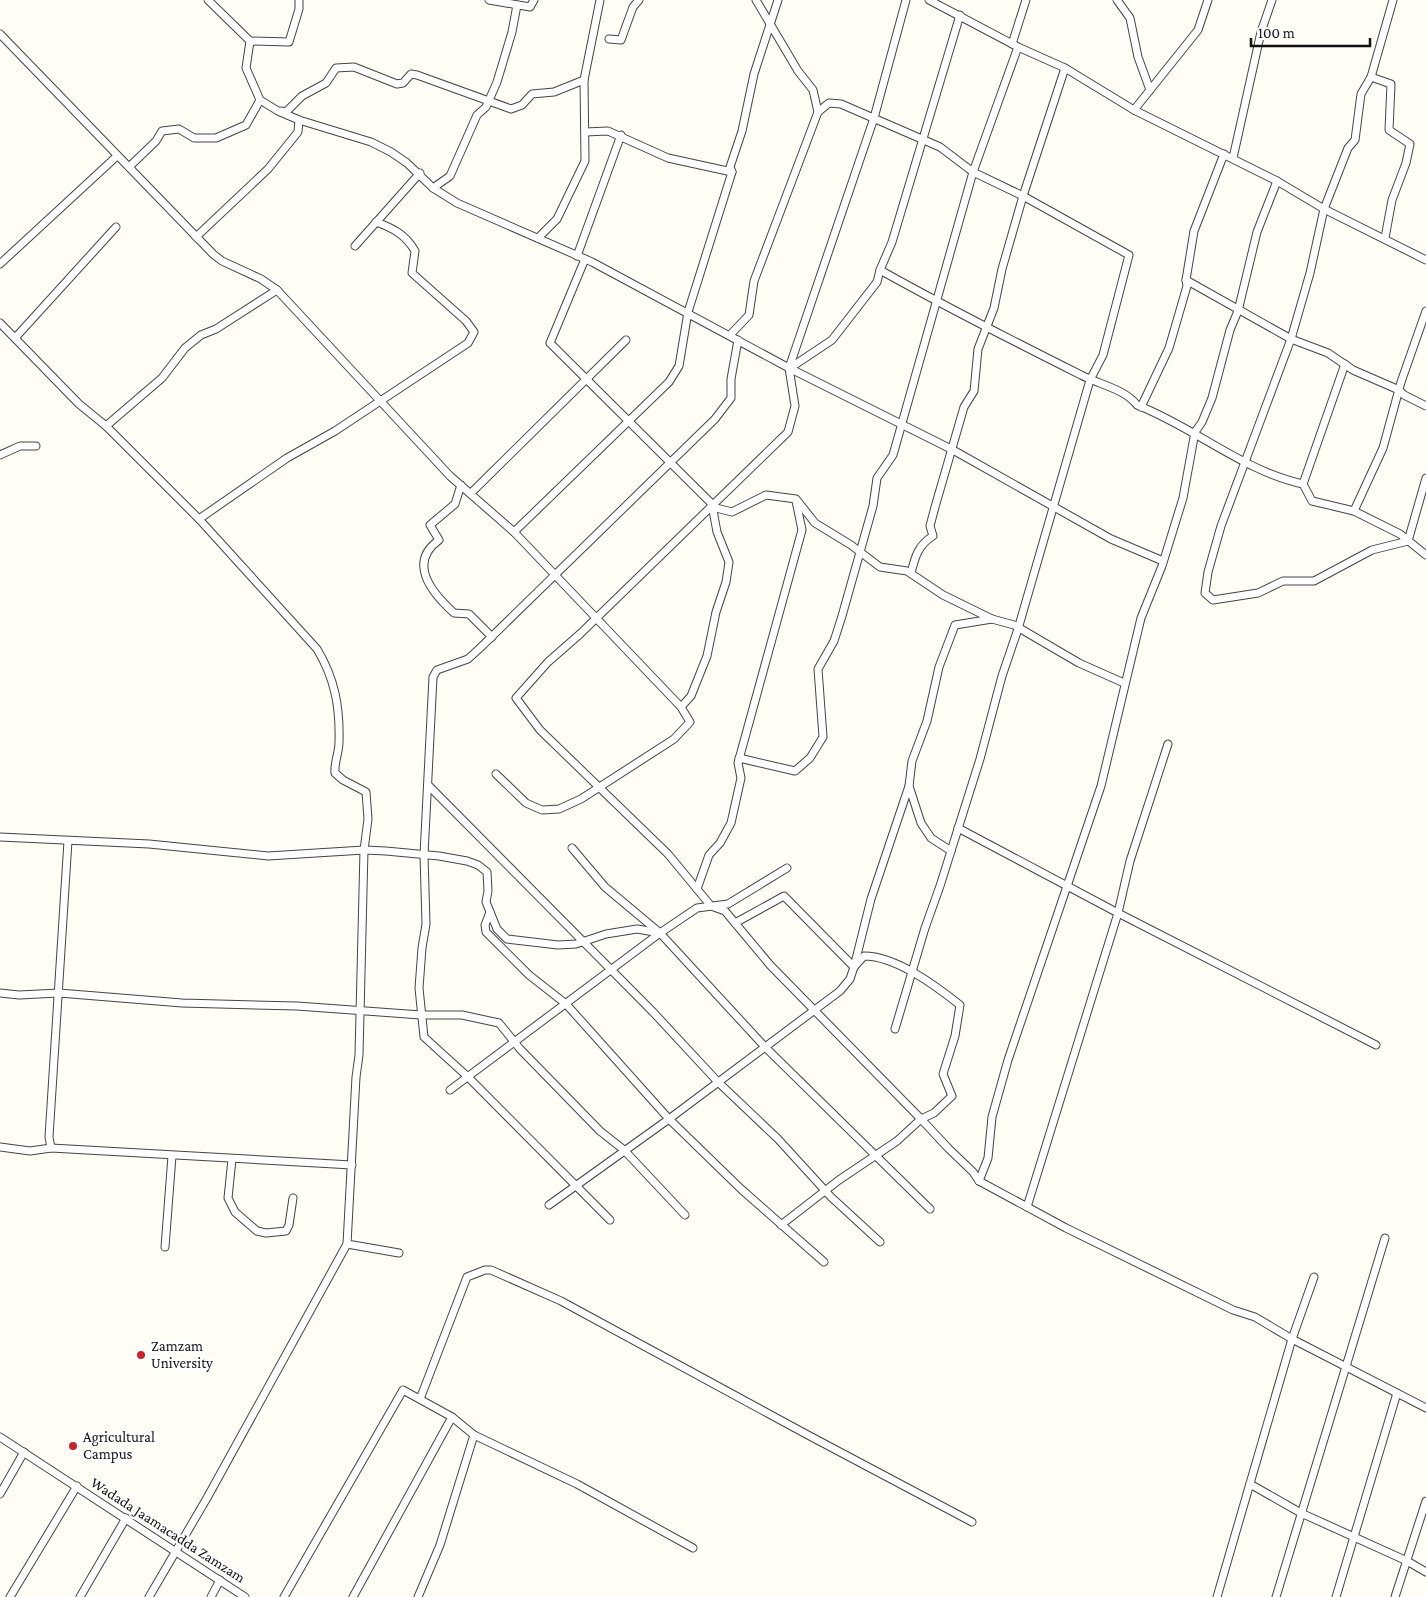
<svg xmlns="http://www.w3.org/2000/svg" width="1426" height="1597" font-family="'Crimson Pro',serif">
  <rect width="100%" height="100%" fill="#fffdf5"/>
  <g fill="none" stroke-linecap="round" stroke-linejoin="round">
    <defs>
      <g id="street">
        <polyline points="208,0 250,41"/>
        <polyline points="299,0 299,9 289,42 250,41 246,68 260,100 278,111 299,120 371,142 391,152 407,163 433,188 457,203 592,262 789,368 953,450 1111,539 1163,561"/>
        <polyline points="489,0 530,7 534,0"/>
        <polyline points="756,0 798,71 813,90 818,112"/>
        <polyline points="906,0 874,118 789,368 795,406 788,432 580,634 548,662 516,698 540,730 668,854 711,906 725,911 770,965 921,1119 948,1148 973,1172 979,1181 1066,1228 1233,1310 1255,1317 1292,1339 1426,1408"/>
        <polyline points="929,0 1018,47 1065,68 1134,110 1277,181 1324,209 1426,260"/>
        <polyline points="1117,0 1130,18 1138,57 1150,90"/>
        <polyline points="1393,0 1371,77 1361,94 1355,140 1348,148 1324,209 1310,273 1291,339 1221,526 1208,572 1205,593 1213,600 1258,593 1283,581 1314,581 1372,550 1408,541 1426,478"/>
        <polyline points="0,34 213,254 222,261 261,279 277,290 450,476 514,532 681,707 690,722 674,739 581,799 559,809 542,810 526,803 496,774"/>
        <polyline points="609,39 621,40 633,7 639,0"/>
        <polyline points="1012,44 1026,0"/>
        <polyline points="1371,77 1391,84 1389,130 1410,144 1406,163 1392,200 1385,238"/>
        <polyline points="1134,110 1198,30 1208,0"/>
        <polyline points="281,111 286,112 302,96 326,83 336,68 354,67 397,84 403,83 411,74 417,75 511,109 522,105 532,94 554,92 584,80"/>
        <polyline points="585,132 608,131 668,158 732,172"/>
        <polyline points="1233,158 1261,32 1272,0"/>
        <polyline points="129,167 156,141 162,131 179,129 194,138 216,138 246,125 260,100"/>
        <polyline points="433,188 450,176 477,115 486,107 497,82 512,32 517,5"/>
        <polyline points="196,237 268,169 298,132 299,120"/>
        <polyline points="538,238 557,219 585,161 584,80 600,0"/>
        <polyline points="355,246 420,173"/>
        <polyline points="577,256 621,135"/>
        <polyline points="585,259 550,343 716,508 732,512 766,495 796,499 815,523 851,545 880,567 907,571 943,595 992,619 1014,625 1079,663 1124,683"/>
        <polyline points="0,264 117,156"/>
        <polyline points="880,270 892,242 960,15"/>
        <polyline points="1186,280 1291,339 1328,353 1353,370 1399,390 1404,395 1426,406"/>
        <path d="M0 323 79 404 106 426 199 519 317 649C335 679 340 707 339 742 339 753 334 762 335 773L343 780 366 792 368 819 364 850 359 1055 356 1077 347 1244 399 1253"/>
        <polyline points="730,335 749,315 754,281 818,112 829,103 841,104 940,147 973,172 1023,196 1129,255 1103,355 1090,380 1018,629 1002,676 980,759 940,886 925,928 895,1029"/>
        <polyline points="15,338 116,227"/>
        <path d="M790 368 832 340 877 282 880 270C946 307 1013 341 1081 375 1098 384 1125 389 1137 405 1194 427 1243 471 1303 484L1312 501 1354 511 1400 534 1426 555"/>
        <polyline points="1141,407 1169,348 1187,286 1186,280 1194,231 1224,154"/>
        <polyline points="106,426 162,378 185,348 201,335 216,329 277,290"/>
        <polyline points="0,455 20,446 36,446"/>
        <polyline points="1303,484 1345,364"/>
        <path d="M461 485 455 504 430 525 439 540C407 563 432 593 454 613L469 614 492 637"/>
        <polyline points="471,493 626,340"/>
        <polyline points="1354,511 1383,448 1401,382 1426,311"/>
        <path d="M199 519 287 458 335 431 468 343 474 332 466 321 412 273 415 251C406 235 393 228 376 222"/>
        <polyline points="514,532 669,382 679,366 688,312 732,172 730,167 742,131 754,74 778,0"/>
        <path d="M911 573C915 557 918 545 933 536L930 526 935 507 964 407 974 391 978 349 994 308 1002 269 1023 196 1065 68"/>
        <polyline points="681,707 691,696 707,656 716,612 726,582 729,562 717,532 712,505"/>
        <polyline points="739,758 795,771 810,758 823,737 818,669 834,641 842,616 873,506 877,478 893,455 973,172 1018,47"/>
        <polyline points="428,785 653,1012 718,1082 778,1139 831,1197 880,1242"/>
        <polyline points="958,828 1118,913 1130,861 1168,744"/>
        <polyline points="0,837 149,844 268,856 364,850 386,851 439,856 467,861 478,865 487,872 488,891 486,902 497,929 507,939 558,945 576,944 606,934 637,929 660,933 697,908 728,904 787,868"/>
        <polyline points="572,848 605,887 660,933 765,1047 930,1209"/>
        <polyline points="951,851 931,838 921,823 909,786 912,761 927,721 939,667 955,625 992,619"/>
        <polyline points="697,889 709,855 720,843 731,823 741,778 738,763 802,530 796,501"/>
        <polyline points="490,912 485,925 486,932 529,975 566,1004 669,1119 741,1189 824,1262"/>
        <polyline points="0,993 19,995 59,993 182,1003 297,1006 421,1015 462,1015 499,1023 520,1049 600,1131 624,1150 685,1215"/>
        <polyline points="450,1090 660,933"/>
        <polyline points="0,1147 30,1151 51,1148 49,1137 68,841"/>
        <polyline points="51,1148 352,1165"/>
        <polyline points="232,1159 228,1198 235,1212 257,1231 266,1233 286,1231 289,1225 293,1198"/>
        <polyline points="979,1181 988,1158 992,1117 1008,1060 1101,786 1141,618 1162,566 1183,498 1195,432 1202,422 1212,398 1230,330 1238,311 1257,232 1277,181"/>
        <polyline points="549,1205 669,1119 840,991 850,979 854,967 784,896 735,923"/>
        <polyline points="1027,1207 1118,913 1376,1045"/>
        <polyline points="610,1220 468,1077 424,1037 419,988 422,948 426,924 424,855 433,677 437,670 468,659 480,648 715,419 731,398 731,379 738,340"/>
        <path d="M781 1225 839 1180 897 1141 921 1119 934 1113 952 1096 943 1074 955 1036 960 1005C936 986 896 956 864 956L854 967 871 899 909 786"/>
        <polyline points="165,1247 172,1156"/>
        <polyline points="420,1399 467,1277 485,1270 491,1270 561,1301 806,1434 972,1522"/>
        <polyline points="0,1437 245,1597"/>
        <polyline points="1250,1484 1301,1513 1407,1561 1426,1572"/>
        <polyline points="0,1494 24,1452"/>
        <polyline points="10,1597 77,1486"/>
        <polyline points="80,1597 126,1518"/>
        <polyline points="149,1597 207,1498 347,1244"/>
        <polyline points="211,1597 220,1580"/>
        <polyline points="284,1597 403,1390 452,1417 474,1435 577,1484 693,1548"/>
        <polyline points="353,1597 452,1417"/>
        <polyline points="418,1597 440,1545 474,1435"/>
        <polyline points="1217,1597 1292,1339 1314,1277"/>
        <polyline points="1276,1597 1385,1238"/>
        <polyline points="1336,1597 1397,1393"/>
        <polyline points="1395,1597 1426,1501"/>
      </g>
    </defs>
    <use href="#street" stroke="#444" stroke-width="9"/>
    <use href="#street" stroke="#fff" stroke-width="7"/>
  </g>
  <g fill="#c4262e" stroke="#fff" stroke-width="2">
    <circle cx="141" cy="1355" r="5"/>
    <circle cx="73" cy="1446" r="5"/>
  </g>
  <g text-anchor="middle" stroke-width="5" stroke-linejoin="round" paint-order="stroke">
    <g font-size="15" fill="#111" stroke="#fff" text-anchor="start">
      <text x="151" y="1351">Zamzam<tspan x="151" dy="17">University</tspan></text>
      <text x="83" y="1442">Agricultural<tspan x="83" dy="17">Campus</tspan></text>
    </g>
    <g font-size="15" fill="#111" stroke="#fff">
      <text transform="translate(168 1530) rotate(33)" y="5">Wadada Jaamacadda Zamzam</text>
    </g>
  </g>
  <path d="M1251 38v8h119v-8" fill="none" stroke="#111111" stroke-width="2.5"/>
  <text x="1258" y="38" font-size="15" fill="#111111" stroke="#ffffff" stroke-width="4" paint-order="stroke">100 m</text>
</svg>
